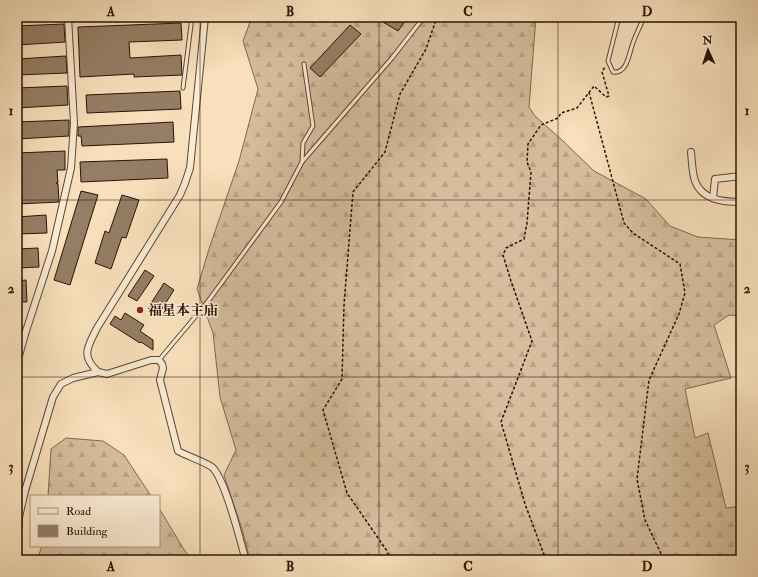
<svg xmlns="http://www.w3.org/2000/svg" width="758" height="577" font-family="'IM FELL Double Pica','Noto Serif SC',serif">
  <defs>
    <pattern id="forest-firs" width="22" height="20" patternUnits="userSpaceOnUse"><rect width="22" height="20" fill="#d5bd9d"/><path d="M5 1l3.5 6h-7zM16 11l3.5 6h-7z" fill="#b7a286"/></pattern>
  </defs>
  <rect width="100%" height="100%" fill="#f8e0bc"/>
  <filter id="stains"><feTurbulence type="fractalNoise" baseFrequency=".005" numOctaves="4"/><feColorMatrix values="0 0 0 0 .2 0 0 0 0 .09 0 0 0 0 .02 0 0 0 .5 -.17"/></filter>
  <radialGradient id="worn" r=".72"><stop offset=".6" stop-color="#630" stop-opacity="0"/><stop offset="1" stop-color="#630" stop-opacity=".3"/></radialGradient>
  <g fill="url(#forest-firs)" stroke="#806852">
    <polygon points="252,17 536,17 529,107 535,116 563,141 594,171 646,199 670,226 698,237 741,240 741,316 729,315 714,325 731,378 685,389 695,438 708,433 726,508 741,506 741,560 250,560 242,529 224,475 236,450 220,397 213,333 197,289 209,249 239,161 258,89 243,41"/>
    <polygon points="66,438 103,441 124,455 151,496 48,496 51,449"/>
    <polygon points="159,508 183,548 192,560 37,560 42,546 159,546"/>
  </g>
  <g fill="#957e65" stroke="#2a1306">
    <polygon points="387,17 408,17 398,31 383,22"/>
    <polygon points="181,23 182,40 129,42 130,58 181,55 182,75 134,77 134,74 80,77 78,27"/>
    <polygon points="64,24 65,42 17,45 17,26"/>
    <polygon points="350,25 361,34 320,77 310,68"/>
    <polygon points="66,56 67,73 17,75 17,59"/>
    <polygon points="67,86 68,105 17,108 17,88"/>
    <polygon points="180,91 181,109 87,113 86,95"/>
    <polygon points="69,120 69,136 17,139 17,122"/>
    <polygon points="173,122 174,142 82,146 81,136 78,136 78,127"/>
    <polygon points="65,151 65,170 57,170 58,183 56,183 58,184 59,202 17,204 17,153"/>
    <polygon points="167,159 168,178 81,182 80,162"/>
    <polygon points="81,191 98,195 70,285 54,280"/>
    <polygon points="122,195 139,200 126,238 122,237 111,269 95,263 105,231 109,233"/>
    <polygon points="46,215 47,233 17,234 17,217"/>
    <polygon points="38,248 39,267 17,268 17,249"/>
    <polygon points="145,270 154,276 137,301 128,296"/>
    <polygon points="26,280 27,302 17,302 17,281"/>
    <polygon points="164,283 174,290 158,315 148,308"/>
    <polygon points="125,313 144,325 140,331 153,340 153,350 141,342 140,343 110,324 115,316 121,320"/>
  </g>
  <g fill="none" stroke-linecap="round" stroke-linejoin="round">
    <defs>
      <g id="lane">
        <path d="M619 17 608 61 613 72C628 74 629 52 633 43 636 34 640 27 643 19L645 17"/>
        <polyline points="183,88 192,17"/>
        <polyline points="302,162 303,143 313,126 304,64"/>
        <polyline points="159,360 206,304 281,202 302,162 392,58 424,17"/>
      </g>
      <g id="street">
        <path d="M691 152C692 161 692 172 695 181 702 200 723 202 741 202"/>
        <polyline points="713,198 715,179 741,176"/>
        <polyline points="17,363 26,331 52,251 71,168 74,123 68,17"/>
        <path d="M98 372C80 355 88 347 97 328L180 195 185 183 190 168 205 17"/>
        <path d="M17 545 19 517 25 491 53 397 61 384 73 378 98 372 107 374 151 360H159L162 364 163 368 160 380 178 451C187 456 205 462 212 467 225 479 239 536 244 554"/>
      </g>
    </defs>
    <use href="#lane" stroke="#5e4634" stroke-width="5"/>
    <use href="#street" stroke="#5e4634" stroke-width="8"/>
    <g stroke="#2a1306" stroke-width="1.5" stroke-dasharray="3 2" stroke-linecap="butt">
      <polyline points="589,92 624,223 633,233 680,264 685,293 679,314 649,380 637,479 645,520 664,560"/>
      <polyline points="390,560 387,551 347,493 323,410 342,379 344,305 353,192 385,152 400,94 426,49 437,17"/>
      <polyline points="546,560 525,504 501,422 532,341 511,281 503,255 506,248 524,239 527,223 531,172 527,162 528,144 541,125 558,118 561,113 577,108 594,86 606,97 609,96 602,72 605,67"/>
    </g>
    <use href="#lane" stroke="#faebd3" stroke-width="3"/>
    <use href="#street" stroke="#faebd3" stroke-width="6"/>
  </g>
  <path fill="none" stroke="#2a1306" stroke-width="1" stroke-opacity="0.55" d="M200 17V560M379 17V560M558 17V560M17 200H741M17 377H741"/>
  <circle fill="#8f2418" stroke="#faebd3" stroke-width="1.5" cx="140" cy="310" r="4"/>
  <g text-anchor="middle" stroke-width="3" stroke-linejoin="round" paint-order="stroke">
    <g font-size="14" font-weight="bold" fill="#2a1306" stroke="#faebd3" text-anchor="start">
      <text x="148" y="315">福星本主庙</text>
    </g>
  </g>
  <rect width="758" height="577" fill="none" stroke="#f8e0bc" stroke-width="44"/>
  <rect x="30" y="495" width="130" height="52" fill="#faebd3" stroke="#a79581"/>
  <rect x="38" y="508" width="20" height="6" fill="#faebd3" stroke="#a79581"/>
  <text x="66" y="515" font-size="12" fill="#2a1306">Road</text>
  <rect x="38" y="525" width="20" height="12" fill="#957e65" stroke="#a79581"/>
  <text x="66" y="535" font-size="12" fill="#2a1306">Building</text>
  <g transform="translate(708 50) rotate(357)" stroke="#faebd3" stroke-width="3" paint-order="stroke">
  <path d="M0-3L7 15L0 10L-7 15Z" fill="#2a1306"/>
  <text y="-6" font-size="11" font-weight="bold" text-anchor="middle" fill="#2a1306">N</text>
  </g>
  <rect x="22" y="22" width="714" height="533" fill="none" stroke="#2a1306" stroke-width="1.5"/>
  <g font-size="13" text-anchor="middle" font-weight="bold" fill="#2a1306">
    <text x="111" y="16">A</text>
    <text x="290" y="16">B</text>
    <text x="468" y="16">C</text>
    <text x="647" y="16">D</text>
    <text x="11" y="115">1</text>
    <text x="747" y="115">1</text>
    <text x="11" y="293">2</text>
    <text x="747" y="293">2</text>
    <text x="11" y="471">3</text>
    <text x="747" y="471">3</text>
    <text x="111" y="571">A</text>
    <text x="290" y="571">B</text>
    <text x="468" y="571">C</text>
    <text x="647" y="571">D</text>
  </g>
  <rect width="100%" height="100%" filter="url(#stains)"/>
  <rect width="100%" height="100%" fill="url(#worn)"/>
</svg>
